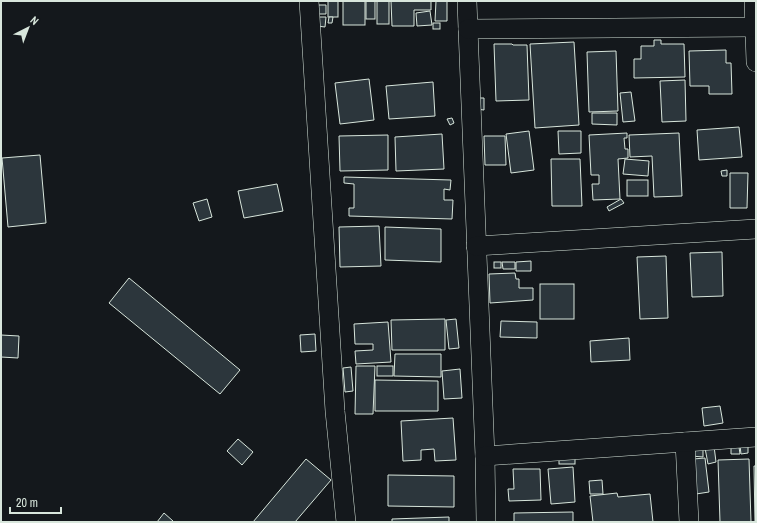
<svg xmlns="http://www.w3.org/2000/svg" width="757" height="523" font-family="'Archivo Narrow',sans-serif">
  <rect width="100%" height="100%" fill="#14181c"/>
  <g fill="#2c363c" stroke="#d8e6dc">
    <rect x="328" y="1" width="10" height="16"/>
    <rect x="343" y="1" width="22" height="24"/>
    <rect x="366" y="1" width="9" height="18"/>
    <rect x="377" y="1" width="12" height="23"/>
    <polygon points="391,1 431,1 431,10 414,10 414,26 392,26"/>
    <polygon points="436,1 447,1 447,21 435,21"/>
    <polygon points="317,5 326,5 326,14 316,14"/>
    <polygon points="430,11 432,25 417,26 416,13"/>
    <polygon points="317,17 326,17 325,27 317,26"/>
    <polygon points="329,17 333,17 332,23 328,23"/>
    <rect x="433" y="23" width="7" height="6"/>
    <polygon points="654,40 661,40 661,44 684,44 685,77 634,78 634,59 641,59 641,46 654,46"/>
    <polygon points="574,42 579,125 535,128 530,44"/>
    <polygon points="494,44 512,44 513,45 527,45 529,100 496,101"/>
    <polygon points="726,50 726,63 731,63 732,94 709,94 709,86 690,86 689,51"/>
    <polygon points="616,51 618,111 589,112 587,52"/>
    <polygon points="369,79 374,120 340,124 335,83"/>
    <polygon points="685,80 686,121 662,122 660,81"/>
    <polygon points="433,82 435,116 389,119 386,86"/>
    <polygon points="631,92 635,121 623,122 620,93"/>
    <polygon points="476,98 484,98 484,110 476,109"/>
    <polygon points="592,113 617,113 617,125 592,124"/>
    <polygon points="452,118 454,123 450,125 447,119"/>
    <polygon points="739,127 742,157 699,160 697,130"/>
    <polygon points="529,131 534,170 511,173 506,134"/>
    <polygon points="558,131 581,131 581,153 559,154"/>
    <polygon points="627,133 627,138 624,138 625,149 628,149 628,158 618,159 620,199 593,200 592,184 599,184 599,175 591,175 589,135"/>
    <polygon points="679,133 682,196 654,197 652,156 630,157 629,135"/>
    <polygon points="442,134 444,169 396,171 395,137"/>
    <polygon points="388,135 388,170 340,171 339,136"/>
    <polygon points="484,136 505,136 506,165 485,165"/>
    <polygon points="40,155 46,223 8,227 2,158"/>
    <polygon points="551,159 580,159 582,206 552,206"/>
    <polygon points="625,159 649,161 648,176 623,174"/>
    <polygon points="727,170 727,176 722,176 721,171"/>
    <polygon points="730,173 748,173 747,208 730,208"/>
    <polygon points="344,177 451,180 450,190 444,189 444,200 453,200 452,219 349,216 349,208 354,208 354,184 344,183"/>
    <rect x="627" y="180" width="21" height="16"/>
    <polygon points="277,184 283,211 244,218 238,191"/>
    <polygon points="207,199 212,217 199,221 193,203"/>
    <polygon points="621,199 624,203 609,211 607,207"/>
    <polygon points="379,226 381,266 340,267 339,227"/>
    <polygon points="385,227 441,229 441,262 385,260"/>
    <polygon points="722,252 723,296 692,297 690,253"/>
    <polygon points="666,256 668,318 640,319 637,257"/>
    <polygon points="531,261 531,271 516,271 516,262"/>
    <rect x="494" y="262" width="7" height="6"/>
    <polygon points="502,262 515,262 515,269 503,269"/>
    <polygon points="515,273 516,279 519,279 519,288 533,288 533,300 490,303 489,274"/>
    <polygon points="129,278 240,370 220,394 109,303"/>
    <rect x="540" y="284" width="34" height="35"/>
    <polygon points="445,319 445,350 392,350 391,320"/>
    <polygon points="456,319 459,348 449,349 446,320"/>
    <polygon points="501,321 537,322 537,338 500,337"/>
    <polygon points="388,322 391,362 356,364 355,351 373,350 373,344 355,344 354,324"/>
    <polygon points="315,334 316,351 301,352 300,335"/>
    <polygon points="1,335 19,336 18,358 1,357"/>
    <polygon points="629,338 630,360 591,362 590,341"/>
    <polygon points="395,354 441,354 441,377 394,376"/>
    <polygon points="356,366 375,366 373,414 355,414"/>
    <rect x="377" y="366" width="16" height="10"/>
    <polygon points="351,367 353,391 345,392 343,368"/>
    <polygon points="460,369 462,398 444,399 442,371"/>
    <polygon points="375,380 438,381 438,411 375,411"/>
    <polygon points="720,406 723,423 704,426 702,408"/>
    <polygon points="453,418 456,460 435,461 434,449 421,450 421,460 403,461 401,421"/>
    <polygon points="238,439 253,452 242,465 227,451"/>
    <polygon points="748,445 748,453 741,454 740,446"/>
    <polygon points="692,446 703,447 703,457 691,456"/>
    <polygon points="714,446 716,462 708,464 705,448"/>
    <polygon points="731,447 739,447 740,454 731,454"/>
    <rect x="559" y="453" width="16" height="11"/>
    <polygon points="705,458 709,492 696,494 693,459"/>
    <polygon points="306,459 331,480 295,522 253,522"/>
    <polygon points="749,459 751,522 720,522 718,460"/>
    <polygon points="754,466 756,466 756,522 755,522"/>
    <polygon points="573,467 575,502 551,504 548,469"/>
    <polygon points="513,469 540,469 541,500 509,501 508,489 514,489"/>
    <polygon points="388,475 454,476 454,507 388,506"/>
    <polygon points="602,480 603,494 590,494 589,481"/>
    <polygon points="617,493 618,497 650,494 653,522 593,522 590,496"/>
    <polygon points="573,512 573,522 514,522 514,513"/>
    <polygon points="164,513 173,521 172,522 157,522"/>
    <polygon points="449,517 449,522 392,522 392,519"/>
  </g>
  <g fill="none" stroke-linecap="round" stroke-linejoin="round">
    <defs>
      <g id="minor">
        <polyline points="309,1 335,411 346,522"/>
        <polyline points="467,1 468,29 485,456 486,522"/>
        <polyline points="754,1 756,62"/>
        <polyline points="468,29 754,27"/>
        <polyline points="476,246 756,229"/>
        <polyline points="685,442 689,522"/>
        <polyline points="485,456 756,437"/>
      </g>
    </defs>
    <use href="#minor" stroke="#d8e6dc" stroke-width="20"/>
    <use href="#minor" stroke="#14181c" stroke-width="19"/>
  </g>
  <rect width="757" height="523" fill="none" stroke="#d8e6dc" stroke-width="4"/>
  <g transform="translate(28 28) rotate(42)" stroke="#14181c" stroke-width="3" paint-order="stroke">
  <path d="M0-3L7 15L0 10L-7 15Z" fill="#d8e6dc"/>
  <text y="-6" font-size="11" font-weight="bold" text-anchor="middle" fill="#d8e6dc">N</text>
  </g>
  <path d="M10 507v6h51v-6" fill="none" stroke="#d8e6dc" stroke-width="2"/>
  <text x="16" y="507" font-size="12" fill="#d8e6dc" stroke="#14181c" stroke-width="3" paint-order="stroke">20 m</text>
</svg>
